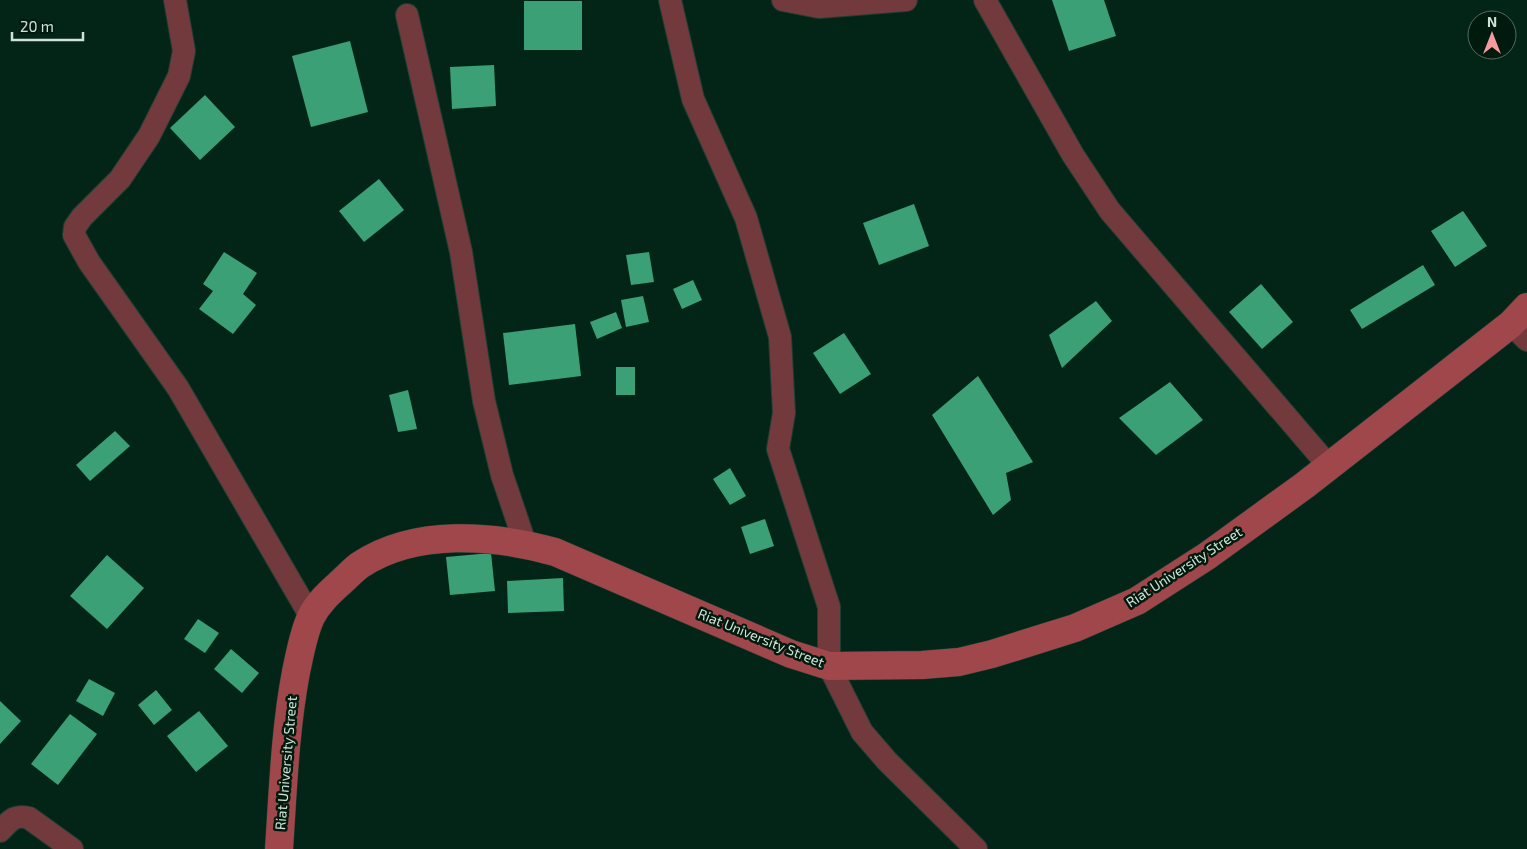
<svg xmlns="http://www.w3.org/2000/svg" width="1527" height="849" font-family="'Exo 2',sans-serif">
  <rect width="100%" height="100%" fill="#032517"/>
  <g fill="#3ca076">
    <polygon points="1052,0 1104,0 1116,36 1069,51"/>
    <rect x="524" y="1" width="58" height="49"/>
    <polygon points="350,41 368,112 311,127 292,56"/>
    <polygon points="494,65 496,106 452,109 450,67"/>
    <polygon points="205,95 235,127 200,160 170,128"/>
    <polygon points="379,179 404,210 364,242 339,211"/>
    <polygon points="914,204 929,246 879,265 863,223"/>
    <polygon points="1463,211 1487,246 1455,267 1431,231"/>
    <polygon points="224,252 257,273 243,294 256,305 233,334 199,309 213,291 203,284"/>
    <polygon points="649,252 654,282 631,285 626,255"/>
    <polygon points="1423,265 1435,285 1362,329 1350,310"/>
    <polygon points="693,280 702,300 682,309 673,289"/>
    <polygon points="1261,284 1293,322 1262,349 1229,312"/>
    <polygon points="643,296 649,322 626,327 621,300"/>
    <polygon points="1096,301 1112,321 1062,368 1049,335"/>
    <polygon points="616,312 622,328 597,339 590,322"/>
    <polygon points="575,324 581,376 509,385 503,333"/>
    <polygon points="844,333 871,374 840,394 813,353"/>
    <rect x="616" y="367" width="19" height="28"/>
    <polygon points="978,376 1033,462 1006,473 1011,500 993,515 932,415"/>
    <polygon points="1170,382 1203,420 1156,455 1119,418"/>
    <polygon points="408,390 417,429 398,432 389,395"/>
    <polygon points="115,431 130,446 90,481 76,465"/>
    <polygon points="730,468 746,496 730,505 713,479"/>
    <polygon points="765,519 774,546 750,554 741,527"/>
    <polygon points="491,553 495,591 450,595 446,557"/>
    <polygon points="107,555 144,588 107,629 70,596"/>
    <polygon points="563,578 564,611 508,613 507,581"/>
    <polygon points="198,619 219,633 205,653 184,639"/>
    <polygon points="231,649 259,673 242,693 214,669"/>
    <polygon points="89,679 115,693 103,716 76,701"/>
    <polygon points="156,690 172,710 154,725 138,705"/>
    <polygon points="0,701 21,721 0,744"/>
    <polygon points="199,711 228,746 196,772 167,736"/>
    <polygon points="70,714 97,734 58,785 31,764"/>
  </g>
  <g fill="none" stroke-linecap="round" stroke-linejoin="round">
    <defs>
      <g id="street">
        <polyline points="175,0 184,51 179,76 149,136 120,179 82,217 75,227 74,235 89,262 178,388 311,617"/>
        <polyline points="670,0 693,99 746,218 780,337 784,413 778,449 829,607 829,666 862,732 887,761 976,849"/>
        <polyline points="783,0 819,7 906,0"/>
        <polyline points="985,0 1073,155 1110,211 1328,465"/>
        <polyline points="407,15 461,252 484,401 502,475 525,543"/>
        <polyline points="1511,324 1527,340"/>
        <path d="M0 831C10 821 14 814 29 818L72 849"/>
      </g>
      <path id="secondary" d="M279 849C283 790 285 730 296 672 300 654 303 634 311 617 318 603 329 593 340 583 347 577 353 570 360 565 416 528 494 535 555 552L791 654 829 666 922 665 959 662 992 654 1075 628 1137 601 1207 556 1305 485 1511 324 1527 307"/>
    </defs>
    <use href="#street" stroke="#203f32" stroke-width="24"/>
    <use href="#secondary" stroke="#203f32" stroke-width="29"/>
    <use href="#street" stroke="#723a3c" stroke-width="22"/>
    <use href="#secondary" stroke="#a0474c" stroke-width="28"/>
  </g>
  <g text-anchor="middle" stroke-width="5" stroke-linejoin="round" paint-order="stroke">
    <g font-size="14" fill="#d0e2d8" stroke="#001b0e">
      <text transform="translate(1184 567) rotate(-33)" y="5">Riat University Street</text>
      <text transform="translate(761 638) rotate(22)" y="5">Riat University Street</text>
      <text transform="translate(286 763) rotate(-85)" y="5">Riat University Street</text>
    </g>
  </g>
  <g transform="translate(1492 35)"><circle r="24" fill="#001b0e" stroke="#536b5f"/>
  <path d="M0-4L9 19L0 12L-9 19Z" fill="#f59b9d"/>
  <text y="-8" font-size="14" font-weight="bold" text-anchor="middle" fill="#d0e2d8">N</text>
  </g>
  <path d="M12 32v8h71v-8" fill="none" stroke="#d0e2d8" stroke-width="2.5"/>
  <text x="20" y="32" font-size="15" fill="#d0e2d8" stroke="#001b0e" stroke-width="4" paint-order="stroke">20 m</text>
</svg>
